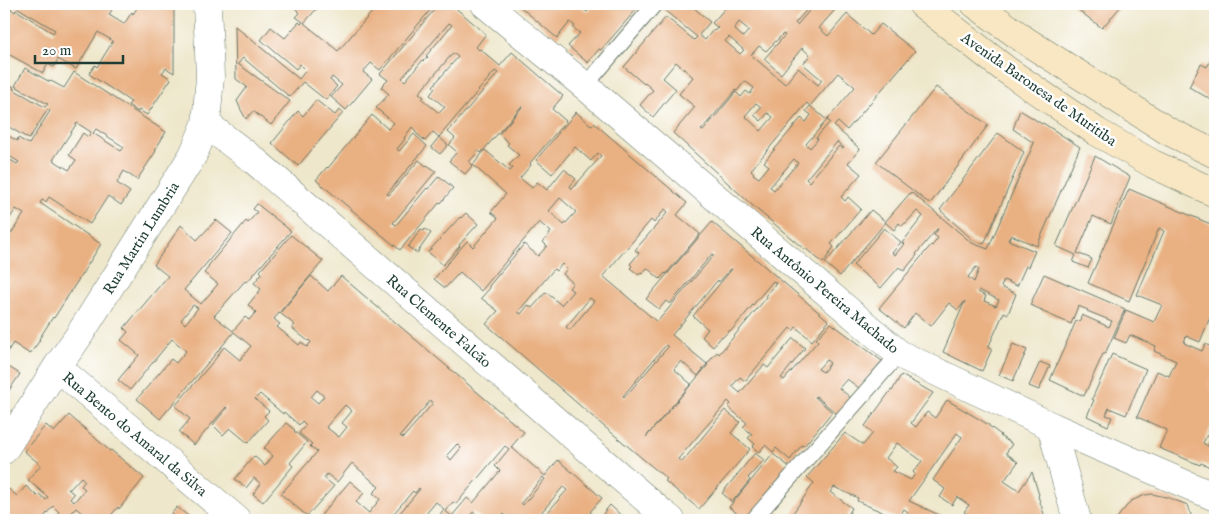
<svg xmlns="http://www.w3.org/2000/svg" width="1219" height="524" font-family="'IM FELL English',serif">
  <rect width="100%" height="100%" fill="#fff"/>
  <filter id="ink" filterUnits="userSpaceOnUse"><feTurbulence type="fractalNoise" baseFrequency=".02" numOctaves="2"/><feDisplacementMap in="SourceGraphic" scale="10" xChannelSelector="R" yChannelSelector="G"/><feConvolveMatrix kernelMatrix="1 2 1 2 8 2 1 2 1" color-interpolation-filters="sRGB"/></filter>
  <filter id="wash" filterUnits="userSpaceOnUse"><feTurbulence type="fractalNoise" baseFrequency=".0096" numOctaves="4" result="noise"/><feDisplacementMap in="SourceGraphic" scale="20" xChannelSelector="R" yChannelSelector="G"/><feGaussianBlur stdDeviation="1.12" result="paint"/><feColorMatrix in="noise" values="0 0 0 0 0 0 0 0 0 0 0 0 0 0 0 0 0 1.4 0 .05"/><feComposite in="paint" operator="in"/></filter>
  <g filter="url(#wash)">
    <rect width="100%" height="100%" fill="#eee7cb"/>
    <g id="blocks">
      <g fill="#e9b082" fill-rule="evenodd">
        <path d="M4 4H115L109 15 124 24 132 12 133 14 140 4H174V73L166 68 162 73 171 79 147 115 139 110 138 112 128 105 131 102 89 74 95 65 97 67 113 41 98 32 76 69 58 59 54 67 48 64 43 73 8 54 7 56 4 53ZM13 5 55 30 53 33 16 10 15 12 11 9Z"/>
        <path d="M298 4H321L304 23 338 51 379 4H451L486 34 476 47 479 50 480 49 500 66 512 52 563 96 552 109 566 121 530 163 531 165 520 178 532 188 537 182 547 190 564 169 576 179 570 186 572 189 601 156 598 153 591 161 575 147 552 174 536 160 576 112 592 126 594 123 687 203 677 215 700 234 666 274 665 273 660 279 647 268 642 274 641 273 639 275 630 268 632 266 630 264 639 253 635 250 668 212 665 209 654 223 651 220 603 276 657 322 714 255 712 254 670 304 666 301 659 309 646 299 712 222 829 321 812 341 796 327 793 331 790 328 745 381 740 377 732 386 740 393 764 365 768 368 793 338 805 348 781 378 784 380 818 341 816 339 831 323 882 361 859 388 847 379 839 388 851 398 837 414 816 396 815 397 832 412 804 446 802 445 790 460 776 448 773 452 765 445 759 452 752 447 755 444 748 438 752 434 743 427 747 423 728 407 731 404 728 401 678 459 682 462 725 410 740 422 731 433 750 449 699 509 665 481 667 479 600 423 486 324 498 311 481 298 490 288 489 286 524 244 538 256 547 246 543 242 551 232 539 222 481 291 460 272 445 288 434 279 467 241 473 247 498 218 491 212 506 194 473 165 465 174 449 161 457 152 449 145 455 138 448 132 498 73 495 71 439 137 433 132 425 141 415 132 416 131 412 127 404 138 405 139 397 149 399 151 414 134 427 146 387 194 389 195 419 160 426 166 427 165 436 171 393 223 396 225 427 188 428 189 439 176 453 188 441 203 440 202 400 250 316 180 327 167 328 168 372 115 388 129 394 123 376 108 389 94 381 87 388 80 380 74 434 10 432 8 380 70 371 63 363 72 372 79 346 110 331 97 342 85 332 77 330 80 337 86 326 100 303 82 290 97 243 58 238 64 290 101 271 125 253 111 246 119 241 110 237 101 247 87 236 79 235 26 299 79 306 70 300 64 296 69 261 40 271 27 285 38 299 22 301 24 303 22 296 17 300 13 295 8ZM449 23 452 25 426 56 428 57 424 61 423 60 405 81 402 78ZM453 53 458 57 433 86 435 88 430 95 445 107 439 113 422 99 424 97 419 93ZM521 107H522L499 134 509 143 507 145 519 155 509 165 513 168 510 171 485 150 473 165 469 162 476 154 475 153 477 150 481 153ZM560 198 576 212 564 225 549 211ZM562 264 567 269 563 274 573 283 569 288 573 291 561 305 546 292 532 308 528 305 521 314 518 312 554 269 556 271ZM731 269H732L693 316 708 329 702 337 713 347 722 336 723 337 730 330 731 331 773 281 776 283 766 295 767 297 719 354 717 352 707 364 708 365 646 437 691 384 674 369 681 361 698 376 707 364 672 335 718 280 719 282ZM590 298 594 301 570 330 566 327ZM666 345 668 347 624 398 623 396ZM826 360 830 363 823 372 818 369Z"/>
        <polygon points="517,4 586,4 582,8 587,12 594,4 641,4 601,50 599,49 588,63 568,46 580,33 573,28 575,26 570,22 557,38"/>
        <path d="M667 4H696L693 7 710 22 699 35 705 40 713 30 714 31 718 28 712 23 729 4H812L795 23 797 25 815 4H840L819 28 828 36 847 14 871 35 881 24 915 51 847 130 838 122 834 126 860 149 848 163 861 174 841 197 845 201 848 197 861 209 831 244 834 247 823 263 805 248 804 249 753 206 673 133 695 107 679 94 693 77 676 62 663 78 676 89 653 117 640 105 653 90 645 83 644 84 624 67 666 17 694 40 697 37 663 9ZM739 22 749 30 743 37 734 29ZM783 34 785 35 764 59 781 74 802 48 810 55 803 64 822 80 818 85 798 68 785 84 751 55 759 46 766 51ZM729 37 744 50 740 54 725 41ZM838 73 855 87 827 120 830 122 816 138 818 139 810 148 806 144 827 120 810 106 806 111 811 115 806 122 801 118 764 162 769 166 759 178 753 174 754 173 751 170 807 103 810 106ZM745 81 754 88 750 94 746 91 741 97 736 92 703 131 701 130 736 90 737 91ZM756 103 761 107 754 115 761 121 768 113 773 117 761 131 745 116ZM837 142 844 148 843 149 839 146 809 182 806 179ZM794 159 798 163 774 190 770 187Z"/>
        <polygon points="1075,4 1123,4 1102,28 1073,6"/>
        <polygon points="1215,52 1215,102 1189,87 1201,64 1207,67"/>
        <path d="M25 68 50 82 51 81 64 88 74 72 166 132 155 150 156 151 137 180 124 171 117 183 130 192 121 205 108 196 90 224 49 197 46 202 42 200 40 203 101 244 54 318 53 317 39 339 40 340 30 354 13 343 4 357V337L5 338 9 332 4 328V231L10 235 24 214 16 209 4 227V159L5 160 7 158 17 164 19 162 4 153V133L17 141 18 138 29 144 50 111 48 109 29 139 4 124V81L14 87 13 89 45 107 48 104 15 86ZM77 123 91 132 88 137 83 133 69 155 76 160 69 170 53 160ZM96 129 124 147 121 151 93 133Z"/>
        <polygon points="936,87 988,125 930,204 876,162"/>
        <polygon points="316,100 335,115 339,110 343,113 298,166 272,143 298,111 303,116"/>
        <path d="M1020 110 1042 124 1043 123 1080 147 1037 246 1011 235 1008 240 1035 251 1028 267 1026 266 1017 286 1004 280 1001 287 1016 294 1008 314 1004 312 988 348 992 349 982 371 943 352 965 301 958 310 949 303 931 326 915 313 904 328 879 308 931 245 932 246 938 238 934 235 938 229H937L916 254 917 255 904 271 899 267 881 288 853 265 884 228 901 242 892 253 895 255 904 244 902 243 923 216 917 211 906 223H905L902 226 899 223 894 230 885 222 911 192 972 243 988 249 1034 143 1013 129ZM976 267 979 269 974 282 968 277ZM979 290 999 300 996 306 984 301 986 296 978 292Z"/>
        <polygon points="998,133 1024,152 984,244 973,240 940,210"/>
        <polygon points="439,137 448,145 440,154 431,147"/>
        <polygon points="1095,156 1130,177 1111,224 1093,216 1077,253 1092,259 1088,268 1073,262 1076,255 1056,246"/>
        <polygon points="1129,189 1215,226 1215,305 1200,342 1186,336 1184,343 1202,351 1205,344 1212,347 1215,339 1215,375 1213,380 1215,380 1215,419 1203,443 1208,446 1209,442 1212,444 1215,436 1215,469 1201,463 1200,465 1159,448 1167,430 1137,417 1157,371 1169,376 1176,361 1154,351 1156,346 1130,335 1126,343 1114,338 1126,310 1154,322 1162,305 1137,295 1164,231 1159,228 1129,301 1088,283"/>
        <path d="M257 204 291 231 247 282 245 281 214 316 233 331 245 317 249 320 256 312 248 305 261 289 254 283 262 273 260 271 291 235 323 261 274 319 280 324 277 327 299 345 301 342 307 347 311 342 309 340 308 341 292 328 295 325 280 313 311 276 328 291 341 276 524 432 511 447 545 476 558 460 602 498 590 512 599 519 610 505 626 520H541L567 490 563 487 535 520H506L508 518 504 514 499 520H483L473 512 471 515 478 520H442L438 517 444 509 436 502 421 520H394L420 489 419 488 415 493 413 491 388 520H317L350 481 364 493 356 502 369 513 380 499 373 493 379 487 352 463 337 482 327 474 324 478 334 486 307 516 281 494 317 452 310 446 312 444 299 433 306 425 302 421 299 425 284 412 283 414 260 394 255 399 269 411 264 416 268 420 248 443 230 428 223 435 213 425 227 408 226 407 194 445 179 432 190 419 175 406 217 357V356L224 347 240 360 251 346 234 332 160 419 137 399 171 359 176 363 186 351 172 339 130 390 118 380 139 355 121 340 128 332 124 328 168 276 154 265 181 225 197 240 216 220 232 233 184 290 201 304 218 284 204 273 209 267 208 266 246 221 248 223 257 212 253 209ZM193 305 198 308 185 324 181 320ZM317 390 324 396 318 403 311 397ZM431 400 433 403 403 438 400 436ZM345 405 352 411 342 423 347 427 339 437 326 427ZM457 444 461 448 451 460 447 455ZM505 446 509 449 495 466 500 471 473 503 467 498 452 516 445 511 453 502 456 504ZM543 477 545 479 523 505 521 503Z"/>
        <polygon points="871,210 886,222 840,276 825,263"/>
        <polygon points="466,213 478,224 459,245 460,246 443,265 428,252 460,217 461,218"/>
        <polygon points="421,229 424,231 425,229 431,233 417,253 408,247"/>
        <polygon points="1044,274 1125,309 1105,354 1103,354 1084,396 1050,380 1076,321 1079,322 1082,315 1109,327 1112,321 1087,311 1088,310 1078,306 1071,324 1041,311 1042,310 1030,305"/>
        <polygon points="1013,344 1027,350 1013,381 999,375"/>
        <polygon points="1112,354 1146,369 1126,415 1109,408 1106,415 1112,417 1108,426 1087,416 1094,400 1092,399"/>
        <polygon points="1040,362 1050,366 1039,390 1029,386"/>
        <polygon points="4,364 20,374 8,392 4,389"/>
        <path d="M901 375 933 393 911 423 916 427 927 412 935 418 947 400 989 425V426L1001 435 1000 436 1012 444 1006 453 1018 462 1004 481 1019 491 1032 472 1039 495 1038 496 1046 520H976L964 512 969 505 957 497 952 505 940 497 945 489 933 480 962 437 957 433 909 501 948 519 947 520H902L908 512 904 509 898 519 857 501 858 498 834 487 830 492 852 508 845 520H771L778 512 788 520 814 483 807 477 845 433 863 445 873 433 865 426 891 390 892 391ZM897 443 922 461 913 472 915 474 911 480 893 471 897 467 886 458Z"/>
        <path d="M69 415 110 451 111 450 144 478 119 509 118 507 107 520H88L89 519 76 508 68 517 72 520H52L59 512 53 506 43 518 46 520H4V485L17 496 26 486 37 496 39 494 46 500 48 497 28 480 41 465 24 451 46 425 54 432ZM81 477 85 481 81 486 85 489 74 502 70 499 74 494 68 489H70Z"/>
        <polygon points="286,423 295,430 294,431 307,442 290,463 293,466 263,502 253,494 261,484 254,478 246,488 235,479 254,456 265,466 273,456 264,448"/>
        <polygon points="755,453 764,460 748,478 750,480 732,502 722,493"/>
        <polygon points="773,454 791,468 747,520 745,520 729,507"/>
        <polygon points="1152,494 1166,497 1188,505 1192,518 1187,520 1116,520 1120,514 1131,501 1145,495"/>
        <polygon points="177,507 193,520 166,520"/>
      </g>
    </g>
  </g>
  <g filter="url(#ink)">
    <use href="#blocks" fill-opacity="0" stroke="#677869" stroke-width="1"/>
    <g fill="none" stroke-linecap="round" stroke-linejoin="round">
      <defs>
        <g id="lane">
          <polyline points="585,86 655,4"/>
          <polyline points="753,520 899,354"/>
        </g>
        <g id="street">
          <polyline points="485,4 585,86 899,354 1051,426 1215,497"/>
          <polyline points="206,124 255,161 661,512 671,520"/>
          <polyline points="57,367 237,520"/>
          <polyline points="1051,426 1077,520"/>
          <polyline points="4,450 57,367 78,337 193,155 206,124 210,77 207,4"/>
        </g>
        <g id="secondary">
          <polyline points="922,4 1005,69 1097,132 1153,164 1215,193"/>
          <polyline points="975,4 1026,41 1168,131 1215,154"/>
        </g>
      </defs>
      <use href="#lane" stroke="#677869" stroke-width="17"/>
      <use href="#street" stroke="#677869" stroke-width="29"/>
      <use href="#secondary" stroke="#677869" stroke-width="29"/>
      <use href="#lane" stroke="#fff" stroke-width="15"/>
      <use href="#street" stroke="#fff" stroke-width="28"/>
      <use href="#secondary" stroke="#f9e7c3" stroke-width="28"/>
    </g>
  </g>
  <g text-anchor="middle" stroke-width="5" stroke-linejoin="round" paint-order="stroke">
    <g font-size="15" fill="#1f3d34" stroke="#fff">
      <text transform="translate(1039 89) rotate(35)" y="5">Avenida Baronesa de Muritiba</text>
      <text transform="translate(141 238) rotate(-58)" y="5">Rua Martin Lumbria</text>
      <text transform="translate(825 290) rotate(40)" y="5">Rua Antônio Pereira Machado</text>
      <text transform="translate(439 321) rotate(41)" y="5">Rua Clemente Falcão</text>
      <text transform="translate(135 434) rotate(40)" y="5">Rua Bento do Amaral da Silva</text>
    </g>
  </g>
  <rect width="1219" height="524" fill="none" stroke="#fff" stroke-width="20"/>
  <path d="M35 55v8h88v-8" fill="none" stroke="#1f3d34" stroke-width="2.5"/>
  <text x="42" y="55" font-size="15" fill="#1f3d34" stroke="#ffffff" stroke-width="4" paint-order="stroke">20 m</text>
</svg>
